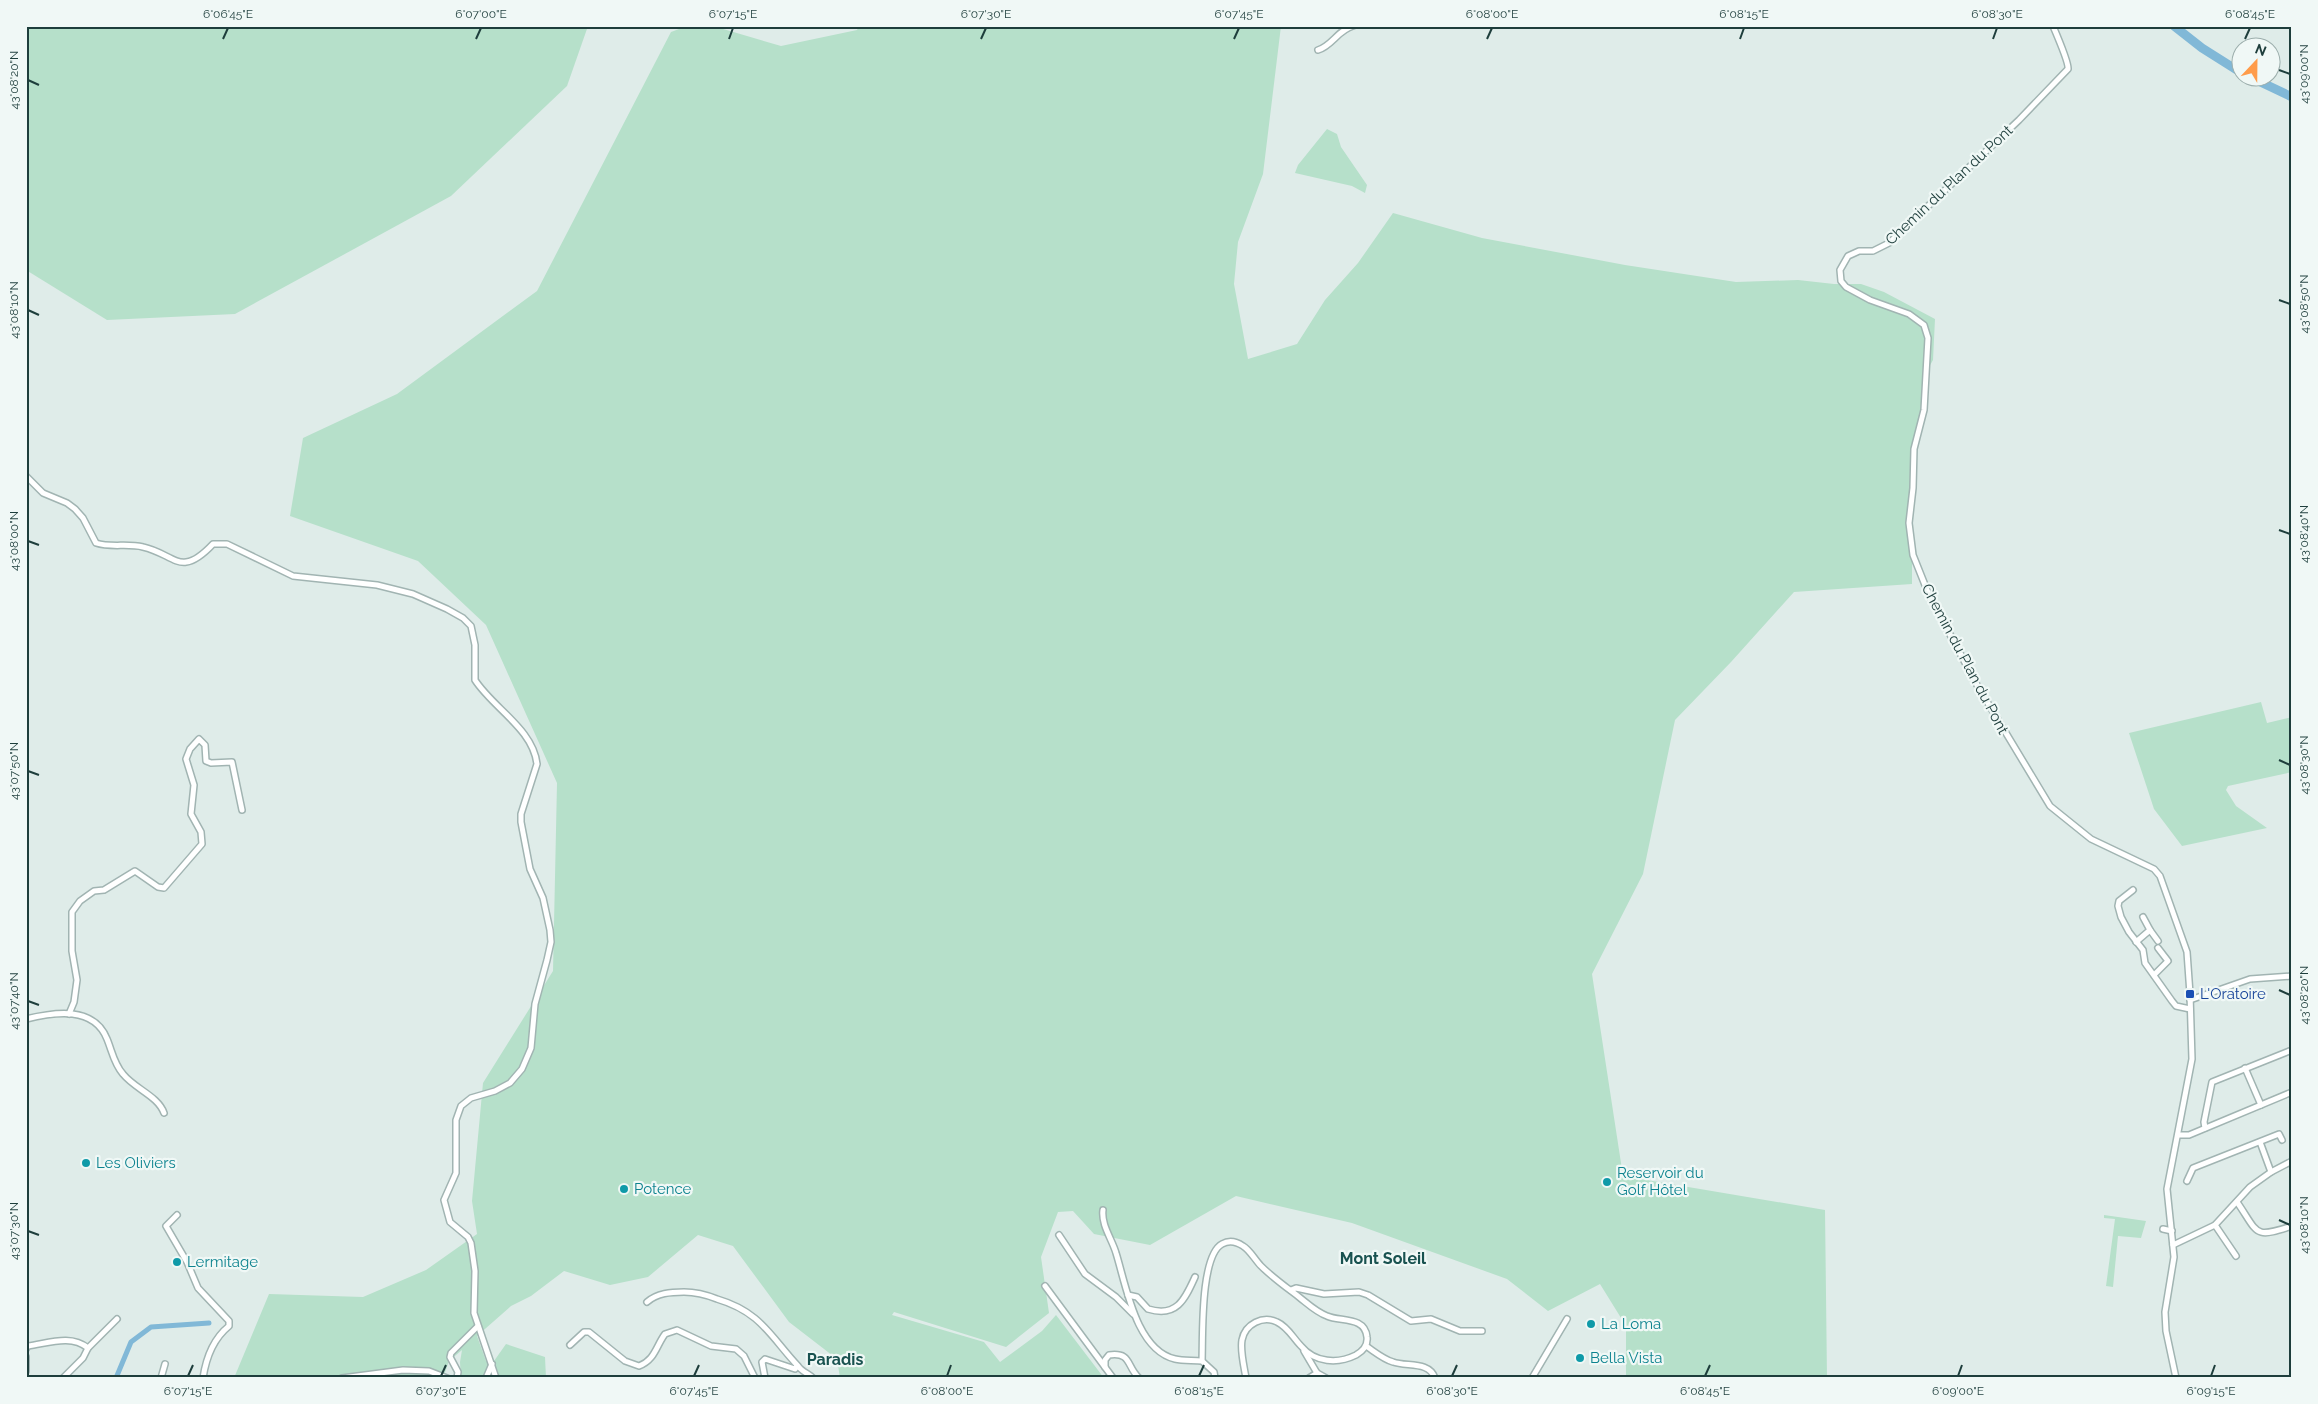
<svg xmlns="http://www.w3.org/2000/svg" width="2318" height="1404" font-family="Raleway,sans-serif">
  <rect width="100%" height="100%" fill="#dfece9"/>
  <g fill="#b6e0ca">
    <polygon points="26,26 588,26 567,86 451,196 235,314 107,320 26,270"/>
    <polygon points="687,26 713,26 781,46 857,30 859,26 1281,26 1263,174 1238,242 1234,284 1248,359 1297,344 1325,300 1358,263 1393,213 1482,238 1625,265 1736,282 1798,280 1834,284 1861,284 1884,292 1935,319 1933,360 1925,374 1919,421 1912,445 1912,584 1794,592 1731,662 1675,720 1643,874 1592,974 1623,1176 1825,1210 1827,1378 1626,1378 1626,1326 1600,1284 1548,1311 1507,1279 1352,1223 1236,1196 1150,1245 1094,1234 1073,1211 1058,1212 1041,1257 1049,1313 1006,1347 894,1312 892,1315 984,1342 1000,1362 1042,1331 1056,1315 1104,1378 840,1378 837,1359 789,1322 733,1246 698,1235 648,1277 610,1285 564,1271 531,1296 511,1306 477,1336 486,1361 494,1361 506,1344 545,1357 546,1378 461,1378 460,1362 462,1350 449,1361 443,1378 234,1378 269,1294 363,1297 426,1270 477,1234 472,1201 483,1083 553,971 557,783 486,625 418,561 290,516 303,438 397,394 537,291 671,32"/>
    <polygon points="1327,129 1337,134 1341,147 1367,185 1365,193 1352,186 1295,173 1298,165"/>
    <polygon points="2261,702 2267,723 2292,717 2292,772 2228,786 2226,790 2236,806 2267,828 2182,846 2154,809 2129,733"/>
    <polygon points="2104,1215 2146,1221 2141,1238 2118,1236 2113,1287 2106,1286 2115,1219 2104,1218"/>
  </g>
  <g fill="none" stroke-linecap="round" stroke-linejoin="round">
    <polyline stroke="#81b8d7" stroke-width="5" points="116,1378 131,1342 151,1327 209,1323"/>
    <g stroke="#81b8d7" stroke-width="9">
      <polyline points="2174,26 2202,48 2240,72"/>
      <polyline points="2252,78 2292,97"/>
    </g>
    <defs>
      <g id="minor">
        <path d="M2053 26C2056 33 2069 64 2068 69L2019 120 1889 243 1873 251H1859L1848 256 1840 270 1841 281 1846 287 1870 300 1909 314 1924 325 1928 338 1924 410 1914 449 1913 488 1909 523 1913 555 1929 595 1977 685 2050 806 2091 839 2154 869 2160 876 2187 952 2190 994 2192 1059 2167 1189 2174 1257 2165 1312 2166 1331 2176 1378"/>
        <path d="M1318 50C1332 46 1338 30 1353 26"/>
        <path d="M26 476 43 493 67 503 75 509 83 518 96 543C111 548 127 543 143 547 175 554 180 579 213 544H227L293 576 377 585 413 594 447 609 463 618 471 626 475 645V680C493 708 533 729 537 764L521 814V822L530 869 543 898 550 930 551 942 547 960 535 1004 531 1048 522 1069 510 1083 495 1091 471 1098 461 1106 456 1120V1173L444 1200 450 1222 468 1237 471 1243 475 1271 474 1313 496 1378"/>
        <polyline points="2133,890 2119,901 2118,906 2121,917 2129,932 2143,950 2145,963 2172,1001 2176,1006 2190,1009"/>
        <polyline points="2143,917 2150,930"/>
        <polyline points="2136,942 2150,930 2158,941"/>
        <polyline points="2154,975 2168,961 2158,948"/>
        <polyline points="2190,1000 2250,979 2292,976"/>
        <polyline points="69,1014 74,1002 77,980 72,951 72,912 80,901 94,891 104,890 135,871 158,887 164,888 202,844 201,832 191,814 194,785 186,759 190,749 199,739 205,745 206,761 211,763 232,762 242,810"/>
        <path d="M26 1019C55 1012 94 1006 107 1039 112 1051 114 1064 123 1074 135 1089 158 1096 164 1113"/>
        <polyline points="2245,1068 2261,1105"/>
        <polyline points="2205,1128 2204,1122 2212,1082 2292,1050"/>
        <polyline points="2178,1135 2189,1135 2292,1092"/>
        <polyline points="2260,1142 2271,1172"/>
        <polyline points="2187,1181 2193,1168 2279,1134 2282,1140"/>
        <path d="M2237 1202C2259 1234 2253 1239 2292 1226"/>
        <path d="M1103 1210C1101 1225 1112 1239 1116 1253 1126 1285 1136 1350 1175 1359 1183 1361 1193 1360 1202 1361L1214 1372 1215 1378"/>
        <path d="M177 1215 166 1226 187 1262 198 1288 229 1321V1326C213 1339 206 1358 203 1378"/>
        <polyline points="2215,1225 2236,1256"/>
        <polyline points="2163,1229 2172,1231"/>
        <polyline points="1059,1235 1085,1274 1116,1297 1133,1314"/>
        <polyline points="2173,1245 2215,1225 2250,1187 2271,1172 2292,1161"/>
        <polyline points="1045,1286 1113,1378"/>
        <polyline points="1291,1290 1296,1288 1324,1294 1359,1292 1368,1295 1411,1321 1431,1319 1460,1331 1482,1331"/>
        <path d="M1128 1295 1137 1297 1148 1309C1177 1318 1185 1299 1195 1277"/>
        <path d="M647 1302C657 1293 671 1292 684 1292 695 1292 707 1295 717 1299 761 1312 770 1336 798 1366 801 1371 809 1374 813 1378"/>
        <path d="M570 1345 584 1332H589L625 1361 639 1366C655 1360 656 1346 665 1334L677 1330 711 1346 736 1349 744 1356 755 1378"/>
        <path d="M1366 1346C1375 1352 1383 1359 1393 1362 1407 1367 1429 1361 1435 1378"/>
        <path d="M26 1349 28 1346C49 1343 71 1334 88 1348"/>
        <polyline points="1304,1351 1317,1373 1326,1378"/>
        <polyline points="26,1357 26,1371"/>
        <path d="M1202 1361C1203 1337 1200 1256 1222 1244 1229 1240 1237 1242 1243 1246 1250 1250 1255 1260 1261 1266 1272 1277 1286 1287 1299 1297 1308 1304 1316 1312 1327 1316 1340 1322 1365 1316 1367 1337 1368 1345 1363 1351 1356 1355 1338 1364 1315 1363 1301 1346 1293 1338 1288 1327 1277 1322 1263 1315 1245 1324 1242 1340 1240 1351 1244 1366 1246 1378"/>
        <path d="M1105 1367V1360L1109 1355C1132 1352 1126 1366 1139 1378"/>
        <polyline points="63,1378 83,1358 88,1348 117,1319"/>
        <polyline points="161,1378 165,1364"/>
        <polyline points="342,1378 403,1370 429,1371 447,1378"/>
        <polyline points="457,1378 458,1372 450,1357 451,1353 478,1326"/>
        <polyline points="486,1378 492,1364"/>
        <polyline points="765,1378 762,1362 765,1359 795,1369 797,1366"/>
        <polyline points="1309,1378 1317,1373"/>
        <polyline points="1532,1378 1567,1319"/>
      </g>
    </defs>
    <use href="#minor" stroke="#a1b4b2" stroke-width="8"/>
    <use href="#minor" stroke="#fff" stroke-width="5"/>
  </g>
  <path fill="none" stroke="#1e3e3c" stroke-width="2" d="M223 39 228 28M476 39 481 28M729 39 733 28M981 39 986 28M1234 39 1239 28M1487 39 1492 28M1740 39 1744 28M1993 39 1997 28M2245 39 2250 28M2279 70 2290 74M28 80 39 85M2279 300 2290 304M28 310 39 315M2279 530 2290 534M28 541 39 545M2279 760 2290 765M28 771 39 775M2279 990 2290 995M28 1001 39 1005M2279 1220 2290 1225M28 1231 39 1235M188 1376 193 1365M441 1376 446 1365M694 1376 699 1365M947 1376 951 1365M1199 1376 1204 1365M1452 1376 1457 1365M1705 1376 1710 1365M1958 1376 1962 1365M2211 1376 2215 1365"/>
  <rect fill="#1a4fb4" stroke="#f0f8f6" stroke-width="2" x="2185" y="989" width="10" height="10" rx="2.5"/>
  <g fill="#0f9aa8" stroke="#f0f8f6" stroke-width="2">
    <circle cx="86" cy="1163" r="5"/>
    <circle cx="1607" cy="1182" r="5"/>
    <circle cx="624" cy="1189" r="5"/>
    <circle cx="177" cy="1262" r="5"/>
    <circle cx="1591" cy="1324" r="5"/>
    <circle cx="1580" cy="1358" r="5"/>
  </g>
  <g text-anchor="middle" stroke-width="4.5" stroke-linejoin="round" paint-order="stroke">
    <g font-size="15" fill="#1e3e3c" stroke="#f0f8f6">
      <text transform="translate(1949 185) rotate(-43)" y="5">Chemin du Plan du Pont</text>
      <text transform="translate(1965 659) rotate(62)" y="5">Chemin du Plan du Pont</text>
    </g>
    <g font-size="15" fill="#164399" stroke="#f0f8f6" text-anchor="start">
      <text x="2200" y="999">L'Oratoire</text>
    </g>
    <g font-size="15" fill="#0d838f" stroke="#f0f8f6" text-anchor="start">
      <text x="96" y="1168">Les Oliviers</text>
      <text x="1617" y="1178">Reservoir du<tspan x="1617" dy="17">Golf Hôtel</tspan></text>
      <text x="634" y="1194">Potence</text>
      <text x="187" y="1267">Lermitage</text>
      <text x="1601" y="1329">La Loma</text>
      <text x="1590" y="1363">Bella Vista</text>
    </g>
    <g font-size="16" font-weight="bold" fill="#195250" stroke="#f0f8f6">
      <text x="1383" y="1264">Mont Soleil</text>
      <text x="835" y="1365">Paradis</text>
    </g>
  </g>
  <rect width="2318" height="1404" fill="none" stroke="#f0f8f6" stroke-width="55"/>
  <g transform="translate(2256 62) rotate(22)"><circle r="24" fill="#f0f8f6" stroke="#9caeac"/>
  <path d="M0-4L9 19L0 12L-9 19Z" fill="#ff9c4a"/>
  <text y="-8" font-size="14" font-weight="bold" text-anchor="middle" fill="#1e3e3c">N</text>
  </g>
  <rect x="28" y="28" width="2262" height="1348" fill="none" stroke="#1e3e3c" stroke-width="2"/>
  <g font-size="12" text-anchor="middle" fill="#1e3e3c">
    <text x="228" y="18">6°06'45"E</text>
    <text x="481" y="18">6°07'00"E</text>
    <text x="733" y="18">6°07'15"E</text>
    <text x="986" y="18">6°07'30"E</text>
    <text x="1239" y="18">6°07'45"E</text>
    <text x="1492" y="18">6°08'00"E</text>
    <text x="1744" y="18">6°08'15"E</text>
    <text x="1997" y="18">6°08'30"E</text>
    <text x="2250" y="18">6°08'45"E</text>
    <text transform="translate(2304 74) rotate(-90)" y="4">43°09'00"N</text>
    <text transform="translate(14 80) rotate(-90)" y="4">43°08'20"N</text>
    <text transform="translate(2304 304) rotate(-90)" y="4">43°08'50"N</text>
    <text transform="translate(14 310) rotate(-90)" y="4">43°08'10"N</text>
    <text transform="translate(2304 534) rotate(-90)" y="4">43°08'40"N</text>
    <text transform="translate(14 541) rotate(-90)" y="4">43°08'00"N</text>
    <text transform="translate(2304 765) rotate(-90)" y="4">43°08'30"N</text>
    <text transform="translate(14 771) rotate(-90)" y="4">43°07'50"N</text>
    <text transform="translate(2304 995) rotate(-90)" y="4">43°08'20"N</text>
    <text transform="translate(14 1001) rotate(-90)" y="4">43°07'40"N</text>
    <text transform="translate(2304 1225) rotate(-90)" y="4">43°08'10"N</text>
    <text transform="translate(14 1231) rotate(-90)" y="4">43°07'30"N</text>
    <text x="188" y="1395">6°07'15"E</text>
    <text x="441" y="1395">6°07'30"E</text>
    <text x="694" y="1395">6°07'45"E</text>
    <text x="947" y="1395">6°08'00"E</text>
    <text x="1199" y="1395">6°08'15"E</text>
    <text x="1452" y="1395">6°08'30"E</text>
    <text x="1705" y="1395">6°08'45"E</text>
    <text x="1958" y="1395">6°09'00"E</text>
    <text x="2211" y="1395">6°09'15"E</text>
  </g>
</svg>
